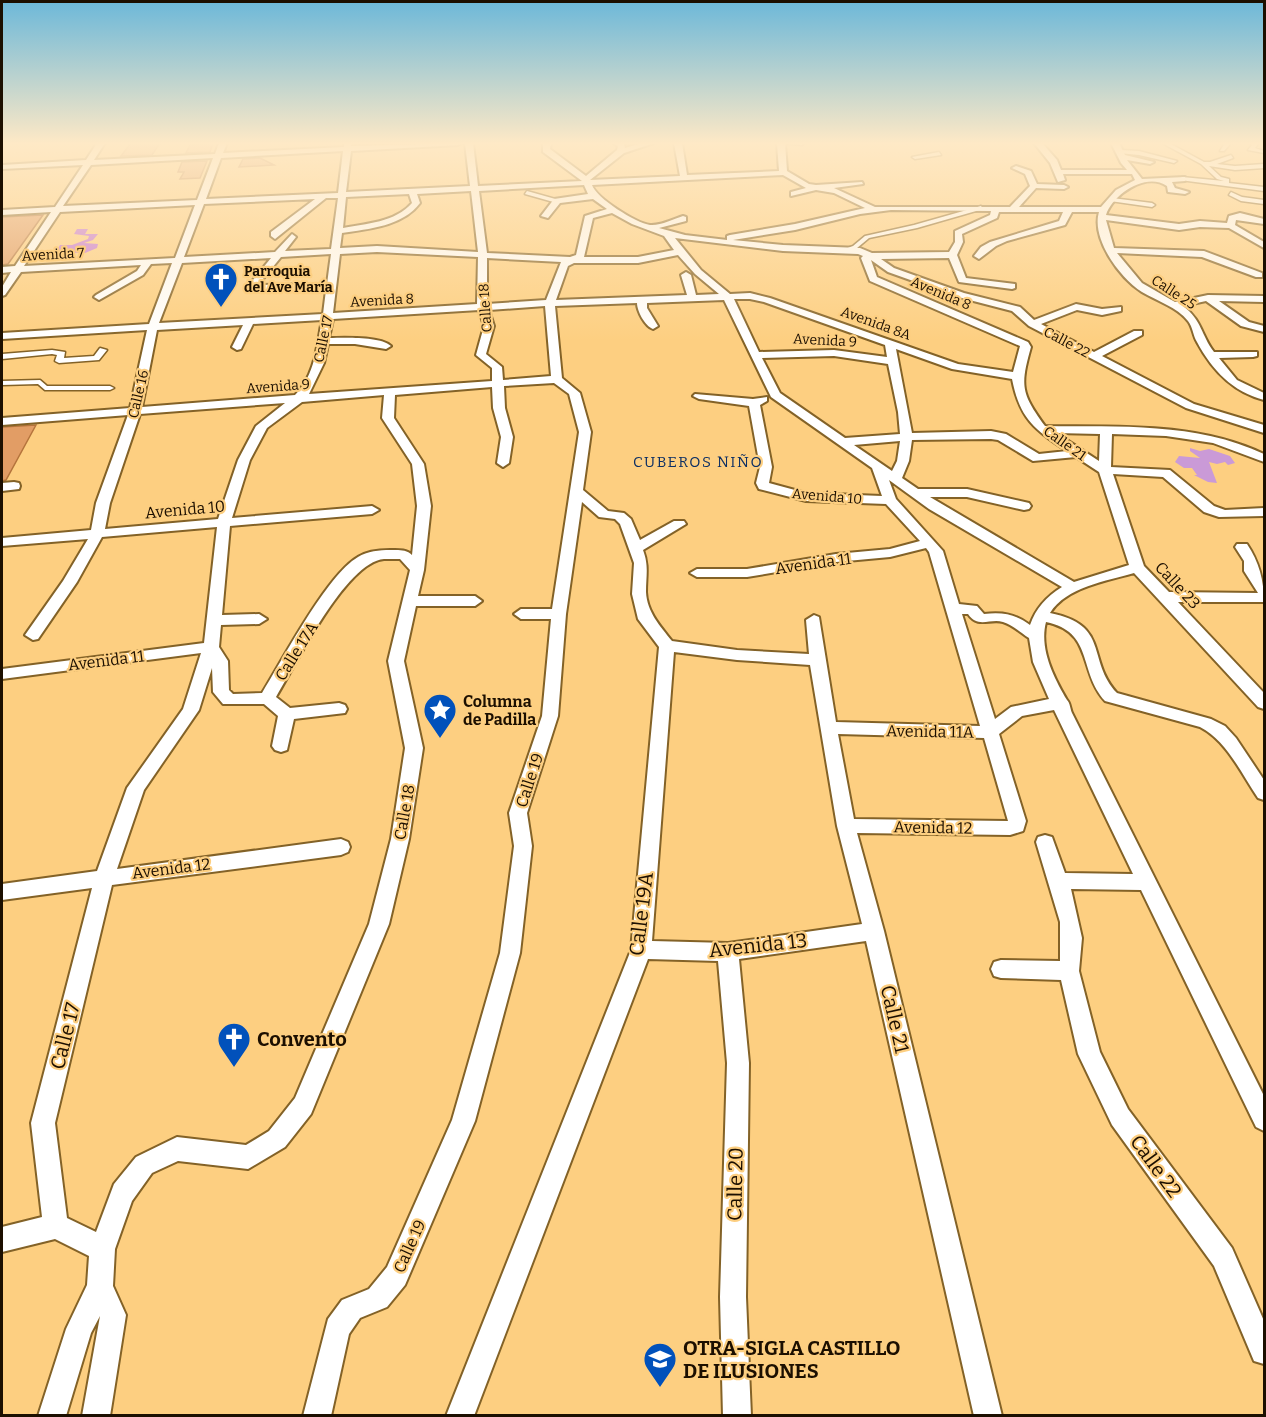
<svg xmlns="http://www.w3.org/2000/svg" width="1266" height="1417" font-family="Bitter,serif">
  <rect width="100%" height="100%" fill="#fdcf81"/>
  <polygon fill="#ca9ad7" points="1190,448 1200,451 1209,449 1230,456 1235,463 1228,465 1225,462 1217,464 1209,462 1217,483 1208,482 1194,475 1197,475 1192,468 1184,468 1175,462 1179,456 1200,458 1190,451"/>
  <polygon fill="#c373d8" points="77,229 88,229 85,234 98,234 93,240 84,243 98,244 97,248 85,253 55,253 60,245 72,245 88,239 89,236 74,234"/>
  <g fill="#e29d65" stroke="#b5743c" stroke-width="1.5">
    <polygon points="131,143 160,143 152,155 121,156"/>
    <polygon points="213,143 210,152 186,153 190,145"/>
    <polygon points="260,158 274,165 239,167 243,159"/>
    <polygon points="207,161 200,178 180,179 184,172 178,172 182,162"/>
    <polygon points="43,215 8,264 2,265 2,217"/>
    <polygon points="36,425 6,480 2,481 2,427"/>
  </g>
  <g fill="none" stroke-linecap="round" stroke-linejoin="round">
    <defs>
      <g id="pedestrian">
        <polygon points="778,143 805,143 802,145"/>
        <polygon points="1162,143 1169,143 1204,162 1210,162 1231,155 1233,158 1217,164 1235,166 1264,164 1264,168 1235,170 1209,166 1221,177 1229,179 1229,183 1264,187 1264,191 1180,180 1182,177 1224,181 1217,179 1201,164"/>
        <polygon points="1225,143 1231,143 1224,151 1220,151"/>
        <polygon points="1250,143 1258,144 1255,148 1264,151 1264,153 1248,150 1252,145"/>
        <polygon points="1121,150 1139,151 1177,161 1174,163 1139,155 1119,153"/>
        <polygon points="939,152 941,155 915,159 912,157"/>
        <polygon points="527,191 559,200 560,201 557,203 525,194"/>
        <polygon points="1231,192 1242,197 1264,200 1264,204 1241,201 1229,195"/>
        <polygon points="1112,198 1152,203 1155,205 1152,207 1110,201"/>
        <polygon points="981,206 983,209 917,228 869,238 857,248 845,252 842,250 853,246 865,236 914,225"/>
        <polygon points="100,348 107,350 99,360 59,363 55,361 57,355 52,354 2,359 2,354 52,350 65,352 64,358 94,356"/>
        <polygon points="40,380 47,386 110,386 114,388 110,390 45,390 38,384 2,385 2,381"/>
      </g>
      <g id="minor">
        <path d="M97 143H105L94 160 215 154 219 143H227L223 153 344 147V143H352L351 146 462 143 458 145 351 151 346 192 470 186 465 143H473L478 186 582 181 543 152V143H551L550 149 586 176 617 150 618 146 613 143H624L625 148 641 143H654L624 153 590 180 680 176 674 143H682L687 175 779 171 777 143H785L787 171 809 184 816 185 862 182 863 184 834 188 875 207H1010L1030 186 1025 174 1012 168 1016 166 1031 171 1037 184 1064 185 1068 187 1064 189 1036 188 1019 207H1101L1116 190 1135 180 1132 174H1063L1065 180 1058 182 1050 163 1034 143H1042L1057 160 1061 170H1127L1121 163 1111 143H1119L1125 155 1154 162 1150 164 1127 160 1142 179 1185 177V181L1172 182 1175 188 1189 192 1185 194 1168 192 1167 186C1146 172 1113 194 1106 215L1179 224 1200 221 1227 223 1229 216 1240 213 1264 219V224L1236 220 1235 225 1264 242V248L1229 228 1200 227 1179 230 1106 220 1114 248 1204 251 1262 273V277H1256L1202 257 1117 253 1142 283 1175 302 1208 295 1264 296V302L1219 301 1249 322 1264 326V332L1241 326 1206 301 1183 306C1202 320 1201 335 1214 352H1257V356L1253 357 1219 358 1237 380 1264 393V400C1233 392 1212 370 1197 342 1193 336 1193 327 1188 321 1177 307 1157 301 1142 292 1120 278 1091 239 1099 212H1072L1065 225 1007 241 996 246 979 259 974 256 981 247 990 242 1059 221 1063 212H999L997 218 962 234 963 242 957 255 966 278 1015 284V288L1012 289 959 282 949 258 881 259 894 268 964 293 1020 307 1034 320 1076 304 1102 309 1121 307V311L1102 315 1077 310 1041 324 1094 352 1134 331H1142V335L1102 356 1194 404 1264 425V433L1186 408 1029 326 1012 311 958 297 888 272 871 260 877 277 1028 342 1031 347C1020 386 1021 393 1045 426 1119 427 1196 422 1264 454V462L1213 443 1166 436 1112 434 1111 467 1170 470 1214 506 1225 510 1264 508V516L1219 517 1204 512 1163 477 1113 474 1144 566 1169 592 1258 593 1244 571V561L1235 547 1237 544H1247C1259 562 1264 580 1264 602H1178L1264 693V709L1258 707 1134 573C1107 581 1066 587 1050 613 1111 625 1086 660 1117 693L1211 719 1225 726 1236 738 1264 780V800L1258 798C1241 773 1227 741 1200 727L1105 701C1078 671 1094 632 1046 622 1039 649 1054 678 1067 700 1070 703 1070 708 1072 713L1264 1096V1131L1256 1127 1141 890 1071 889 1082 938 1079 971 1100 1052 1128 1109 1232 1248 1264 1321V1364L1254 1361 1214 1266 1112 1125 1078 1054 1061 980 1001 978 994 976 991 969 994 962 1001 960 1060 961V922L1036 842 1038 837 1045 835 1052 837 1065 873 1133 874 1054 710 1022 716 999 734 1026 821 1023 831 1010 835 857 833 884 931 1002 1416H974L866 941 739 959 749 1063 746 1297 751 1416H723L720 1297 727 1063 718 961 648 959 474 1416H446L631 950 659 647 638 619 632 594 634 563 620 524 615 519 599 517 582 502 566 614 558 716 527 813 532 846 520 953 475 1121 405 1285 387 1307 360 1318 349 1334 331 1416H303L328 1319 342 1300 369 1289 387 1267 452 1120 500 953 514 846 509 813 542 716 551 619H521L514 614 521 609H552L579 432 569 394 554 383 504 386 505 408 513 437 509 463 503 467 497 463 501 437 493 408 492 387 395 395 394 418 424 464 431 506 424 570 418 596H475L482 601 475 606H416L404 661 423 748 409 839 389 924 311 1114 285 1147 248 1169 178 1161 152 1173 132 1201 115 1249 113 1286 126 1315 110 1416H82L100 1316 91 1333 66 1416H38L66 1329 87 1285 89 1256 55 1239 2 1252V1227L42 1217 31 1123 92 888 2 900V884L97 871 127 788 183 709 201 653 2 679V669L204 643 217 527 102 537 77 582 38 639 33 640 25 635 63 581 88 539 2 546V538L91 530 96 503 128 415 2 425V418L130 408 147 330 2 339V333L149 324 172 263 151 264 143 275 99 300 94 297 96 295 137 271 141 265 21 272 5 295 2 296V287L11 272 2 273V267L15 266 51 212 2 215V210L55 207 83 165 2 169V165L86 160ZM343 151 338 193 206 199 221 158ZM213 158 197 200 63 206 91 165ZM783 175 806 188 791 192V196L816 190 834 193 865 208 795 224 730 235 727 236V240L685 235 659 228 686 221V217L683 216C674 219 660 226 650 225 636 223 596 198 592 185ZM584 185 588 194 554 199 541 216 548 218 560 203 593 199 607 209 585 216 576 255 570 257 487 253 479 191ZM471 191 478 252 377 246 340 248 342 233C369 229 403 226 420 203L417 194ZM409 194 412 203C396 222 365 224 343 228L346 197ZM326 198H338L331 249 285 251 296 237 292 234 275 252 184 257 204 204 315 199 271 232V236L275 239ZM195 205 175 258 24 266 60 212ZM891 210 991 211 990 215 955 231V242L949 252 872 253 860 248 783 245 733 240 795 230 860 214ZM612 213 632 224 664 236 674 250 638 257H584L593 218ZM675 238 783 251 858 254 863 256 861 258 870 281 1020 346 1013 372 958 364 770 298 750 293 730 294 701 270ZM377 252 478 257 477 304 333 313 340 254ZM331 254 327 284 258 285 281 257ZM678 255 695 274 719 294 696 295 691 275 686 272 681 275 687 295 556 300 568 266 574 263H638ZM271 258 248 286V290H326L323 314 159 323 182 263ZM487 258 561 262 546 300 487 304ZM734 299H750L764 302 885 345 887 357 834 350 759 352ZM724 300 771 397 872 468 882 496 806 493 769 483 772 467 760 405 767 401V397L753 399 695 394 693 396 699 399 749 406 760 467 756 483 759 489 806 501 886 504 920 541 890 549 836 554 747 569H697L690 573 697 577H747L836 562 890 557 926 548 929 552 980 726 836 722 819 617 814 615 806 620 809 654 737 650 672 641C660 626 647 612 646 592 646 575 649 566 643 550L686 524 684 521H674L640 540 631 519 624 513 608 511 583 490 591 432 580 393 562 378 555 306 637 303C637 311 645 326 653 329L658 326 647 308V303ZM545 306 551 376 503 380 502 367 486 354 494 326 489 310ZM479 310 484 326 476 355 492 368V381L309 394 324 363 328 344H355L386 349 391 346C379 336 345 338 329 338L333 319ZM322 320C317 345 315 376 295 395L142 407 157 330 243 325 232 347 237 350 241 349 253 324ZM896 349 952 369 1012 379C1020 419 1034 429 1067 451L1039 454 1006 434 991 431 912 433ZM834 356 888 364 898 412 900 434 845 438 780 393 762 358ZM384 395 382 418 412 464 417 506 412 555C406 549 398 550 390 550 380 550 367 551 358 557 327 575 283 659 262 693L233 694 229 690 228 661 219 647 221 625 259 624 267 619 259 614 222 615 230 526 372 514 379 510 372 506 232 518 250 460 267 428 302 402ZM285 403 256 426 238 460 218 519 105 529 110 503 140 414ZM1056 433 1100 434 1099 461ZM991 439 998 440 1033 461 1076 457 1099 472 1129 565 1074 582 930 497H967L1024 510 1029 509 1031 506 1029 503 967 489H918L902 478 909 461 912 440ZM900 441 897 461 892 471 854 445ZM889 480 929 509 1062 587C1046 597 1036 608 1030 625 1015 614 1003 612 984 614L977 606 959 604 943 551 896 499ZM384 559H400L410 570 388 661 405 748 391 839 369 924 295 1098 269 1131 246 1145 177 1137 136 1157 114 1184 96 1232 67 1218 55 1123 112 885 341 855 348 852 350 847 348 842 341 839 117 869 144 790 199 710 212 668 213 692 223 704H264L278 716 272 746 275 750 281 752 287 750 294 719 345 713 347 709 345 705 339 703 290 708 276 697C296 664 346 562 384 559ZM962 614H968C978 629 990 618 1003 622 1013 625 1021 633 1029 638L1033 662 1049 699 1011 707 995 719ZM674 652 737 660 810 665 837 826 862 924 728 943 652 941ZM838 734 984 738 1008 821 854 819Z"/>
        <polygon points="14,482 19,483 20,486 19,489 2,491 2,483"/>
      </g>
    </defs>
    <use href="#pedestrian" stroke="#836227" stroke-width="3"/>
    <use href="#minor" stroke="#836227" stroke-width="4"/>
    <use href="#pedestrian" fill="#fff" fill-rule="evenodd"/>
    <use href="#minor" fill="#fff" fill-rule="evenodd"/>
  </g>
  <linearGradient id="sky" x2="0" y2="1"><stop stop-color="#6cb8d9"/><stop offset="0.42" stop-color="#fee9c6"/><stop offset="1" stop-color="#fee9c6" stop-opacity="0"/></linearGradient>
  <rect width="1266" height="341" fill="url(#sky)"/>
  <defs>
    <symbol id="church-pin" viewBox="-11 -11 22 30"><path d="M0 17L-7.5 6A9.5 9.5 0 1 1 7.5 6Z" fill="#0151bb" stroke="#fdcf81"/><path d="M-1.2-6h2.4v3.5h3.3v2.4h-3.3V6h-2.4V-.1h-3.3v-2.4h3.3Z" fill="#fff"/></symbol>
    <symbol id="sight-pin" viewBox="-11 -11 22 30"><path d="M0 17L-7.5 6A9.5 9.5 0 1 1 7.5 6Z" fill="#0151bb" stroke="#fdcf81"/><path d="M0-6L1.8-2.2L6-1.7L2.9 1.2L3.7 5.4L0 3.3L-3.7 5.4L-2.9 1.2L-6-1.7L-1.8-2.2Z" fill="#fff"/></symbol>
    <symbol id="school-pin" viewBox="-11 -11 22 30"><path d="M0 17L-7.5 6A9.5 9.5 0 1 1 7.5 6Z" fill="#0151bb" stroke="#fdcf81"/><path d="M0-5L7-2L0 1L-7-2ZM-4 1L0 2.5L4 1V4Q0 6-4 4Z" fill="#fff"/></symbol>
  </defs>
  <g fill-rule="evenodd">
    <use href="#church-pin" x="202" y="260" width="38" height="52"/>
    <use href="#sight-pin" x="421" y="691" width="38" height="52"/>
    <use href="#church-pin" x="215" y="1020" width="38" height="52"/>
    <use href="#school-pin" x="641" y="1340" width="38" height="52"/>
  </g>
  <g text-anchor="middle" stroke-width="4.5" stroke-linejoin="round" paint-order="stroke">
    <g font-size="14" fill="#1c0f00" stroke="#fdcf81">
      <text transform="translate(53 254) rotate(-3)" y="5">Avenida 7</text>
      <text transform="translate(1174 292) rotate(33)" y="5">Calle 25</text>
      <text transform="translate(941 293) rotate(23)" y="5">Avenida 8</text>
      <text transform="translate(382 300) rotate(-3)" y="5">Avenida 8</text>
      <text transform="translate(485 308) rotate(-94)" y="5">Calle 18</text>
      <text transform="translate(876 323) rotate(20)" y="5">Avenida 8A</text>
      <text transform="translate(323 339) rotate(-78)" y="5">Calle 17</text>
      <text transform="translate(825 340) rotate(3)" y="5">Avenida 9</text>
      <text transform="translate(1067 342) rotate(28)" y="5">Calle 22</text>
      <text transform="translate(278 386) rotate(-4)" y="5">Avenida 9</text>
      <text transform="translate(138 394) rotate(-77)" y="5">Calle 16</text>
      <text transform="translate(1065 443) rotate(35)" y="5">Calle 21</text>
      <text transform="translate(827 496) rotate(5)" y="5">Avenida 10</text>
    </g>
    <g font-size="14" font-weight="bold" fill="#1c0f00" stroke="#fdcf81" text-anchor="start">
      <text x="244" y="276">Parroquia<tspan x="244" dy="16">del Ave María</tspan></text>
    </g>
    <g font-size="15" letter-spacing="1.5" fill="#0d2f63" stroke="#fdcf81">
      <text x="698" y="467">CUBEROS NIÑO</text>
    </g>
    <g font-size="16" fill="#1c0f00" stroke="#fdcf81">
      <text transform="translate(185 509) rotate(-5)" y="6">Avenida 10</text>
      <text transform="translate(813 563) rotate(-8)" y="6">Avenida 11</text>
      <text transform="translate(1178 585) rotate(47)" y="6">Calle 23</text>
      <text transform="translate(296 651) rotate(-58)" y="6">Calle 17A</text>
      <text transform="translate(106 660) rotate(-7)" y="6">Avenida 11</text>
      <text transform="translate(930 731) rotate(1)" y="6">Avenida 11A</text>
      <text transform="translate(529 780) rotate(-72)" y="6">Calle 19</text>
      <text transform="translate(404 812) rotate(-80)" y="6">Calle 18</text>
      <text transform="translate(933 827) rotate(1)" y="6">Avenida 12</text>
      <text transform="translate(171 868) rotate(-7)" y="6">Avenida 12</text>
      <text transform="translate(409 1246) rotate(-66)" y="6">Calle 19</text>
    </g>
    <g font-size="16" font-weight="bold" fill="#1c0f00" stroke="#fdcf81" text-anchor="start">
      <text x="463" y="707">Columna<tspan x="463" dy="18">de Padilla</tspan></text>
    </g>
    <g font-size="20" fill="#1c0f00" stroke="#fdcf81">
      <text transform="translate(641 914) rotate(-83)" y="7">Calle 19A</text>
      <text transform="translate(758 945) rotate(-6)" y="7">Avenida 13</text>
      <text transform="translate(895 1019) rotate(77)" y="7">Calle 21</text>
      <text transform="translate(65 1036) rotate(-76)" y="7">Calle 17</text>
      <text transform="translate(1156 1166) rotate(54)" y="7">Calle 22</text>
      <text transform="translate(735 1184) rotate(-89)" y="7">Calle 20</text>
    </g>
    <g font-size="20" font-weight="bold" fill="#1c0f00" stroke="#fdcf81" text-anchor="start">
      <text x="257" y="1046">Convento</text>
      <text x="683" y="1355">OTRA-SIGLA CASTILLO<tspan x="683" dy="23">DE ILUSIONES</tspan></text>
    </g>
  </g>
  <rect width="1266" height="1417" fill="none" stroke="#1c0f00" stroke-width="6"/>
</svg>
